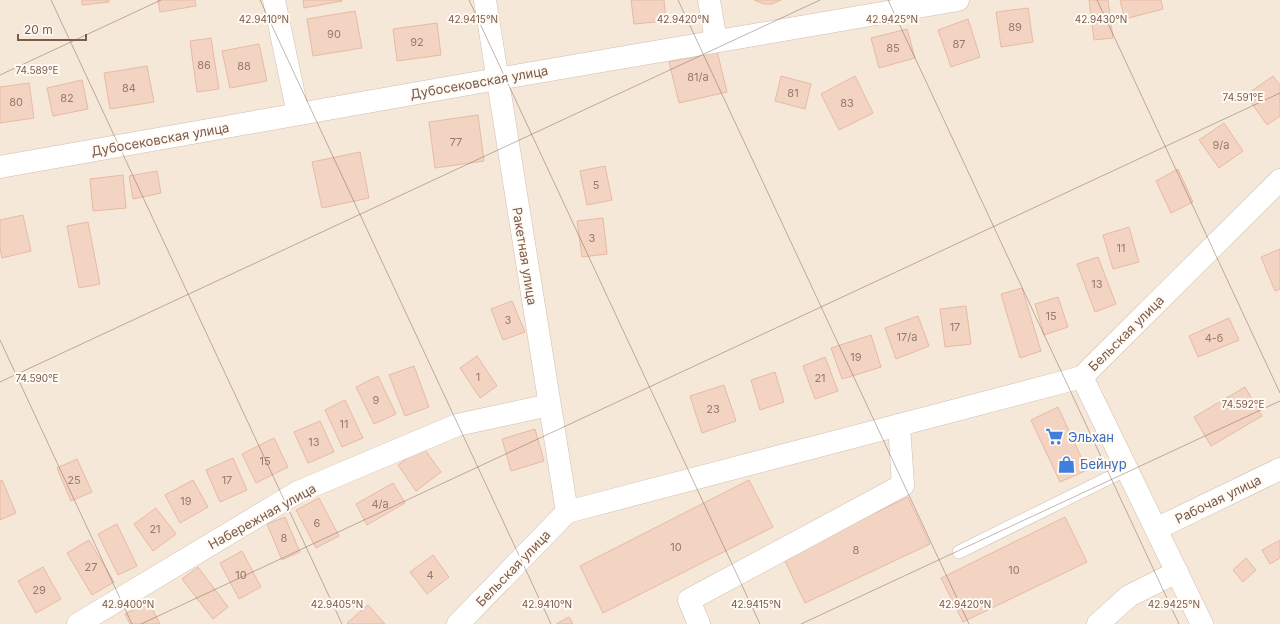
<svg xmlns="http://www.w3.org/2000/svg" width="1280" height="624" font-family="Inter,sans-serif">
  <rect width="100%" height="100%" fill="#fdf6ec"/>
  <rect fill="#f5e8d9" x="0" y="0" width="1280" height="624"/>
  <g fill="#f3d4c2" stroke="#e7baa2">
    <polygon points="82,0 109,0 109,2 82,5"/>
    <polygon points="158,0 195,0 196,6 160,12"/>
    <polygon points="303,0 342,0 342,1 304,8"/>
    <polygon points="631,0 664,0 666,21 634,24"/>
    <polygon points="754,0 781,0 772,4 764,4"/>
    <polygon points="1089,0 1108,0 1113,38 1094,40"/>
    <polygon points="1120,0 1161,0 1163,9 1125,19"/>
    <polygon points="1028,8 1033,42 1001,47 996,12"/>
    <polygon points="355,11 362,48 313,56 307,19"/>
    <polygon points="968,19 980,57 951,67 938,30"/>
    <polygon points="437,23 441,55 397,61 393,29"/>
    <polygon points="907,29 915,58 879,68 871,38"/>
    <polygon points="211,38 219,89 197,92 190,41"/>
    <polygon points="259,44 267,81 230,88 222,51"/>
    <polygon points="717,51 727,92 679,103 669,62"/>
    <polygon points="147,66 154,102 110,109 104,73"/>
    <polygon points="781,76 811,84 805,109 775,101"/>
    <polygon points="855,76 873,113 839,130 821,94"/>
    <polygon points="1273,76 1280,85 1280,116 1267,125 1246,95"/>
    <polygon points="82,80 88,109 53,116 47,88"/>
    <polygon points="29,83 34,118 0,123 0,87"/>
    <polygon points="478,115 484,161 435,168 429,122"/>
    <polygon points="1224,123 1243,151 1219,168 1199,140"/>
    <polygon points="360,152 369,198 322,208 312,162"/>
    <polygon points="605,166 612,200 587,205 580,171"/>
    <polygon points="1178,169 1193,202 1171,213 1156,181"/>
    <polygon points="157,171 161,193 133,199 129,176"/>
    <polygon points="123,175 126,208 93,211 90,179"/>
    <polygon points="23,215 31,251 2,258 0,248 0,220"/>
    <polygon points="603,218 607,254 582,257 577,221"/>
    <polygon points="88,222 100,284 79,288 67,226"/>
    <polygon points="1129,227 1139,262 1113,269 1103,235"/>
    <polygon points="1280,249 1280,289 1275,291 1261,257"/>
    <polygon points="1098,257 1116,304 1095,312 1077,264"/>
    <polygon points="1022,288 1041,351 1020,358 1001,294"/>
    <polygon points="1058,297 1068,327 1044,335 1035,304"/>
    <polygon points="512,301 525,332 503,340 491,309"/>
    <polygon points="966,306 971,344 945,347 940,309"/>
    <polygon points="918,316 929,346 896,359 885,328"/>
    <polygon points="1229,318 1239,340 1198,357 1189,336"/>
    <polygon points="871,335 881,367 842,379 831,348"/>
    <polygon points="477,356 497,386 480,398 460,368"/>
    <polygon points="825,357 838,391 815,399 803,366"/>
    <polygon points="414,366 429,407 405,416 389,375"/>
    <polygon points="775,372 784,402 760,410 751,380"/>
    <polygon points="378,376 396,414 374,424 356,387"/>
    <polygon points="724,385 736,421 702,433 690,396"/>
    <polygon points="1245,387 1262,416 1211,446 1194,417"/>
    <polygon points="345,400 363,438 342,447 325,410"/>
    <polygon points="1058,407 1087,470 1060,482 1031,420"/>
    <polygon points="320,421 334,452 308,463 294,432"/>
    <polygon points="535,429 544,461 511,471 502,439"/>
    <polygon points="274,438 288,467 256,483 242,454"/>
    <polygon points="423,447 441,472 416,491 398,465"/>
    <polygon points="233,458 247,490 220,502 206,470"/>
    <polygon points="77,459 92,492 71,501 57,468"/>
    <polygon points="2,480 16,513 0,520 0,481"/>
    <polygon points="193,480 208,507 180,523 165,495"/>
    <polygon points="749,480 773,527 603,613 580,566"/>
    <polygon points="393,483 405,503 367,525 356,504"/>
    <polygon points="908,497 930,544 805,603 783,557"/>
    <polygon points="319,498 339,536 316,548 296,510"/>
    <polygon points="156,508 176,534 153,551 134,524"/>
    <polygon points="285,517 300,552 282,560 267,524"/>
    <polygon points="1065,517 1087,562 963,622 941,578"/>
    <polygon points="117,524 137,566 118,575 98,534"/>
    <polygon points="89,540 114,582 92,595 67,553"/>
    <polygon points="1280,540 1280,558 1270,564 1262,550"/>
    <polygon points="242,551 261,587 239,599 220,563"/>
    <polygon points="433,555 449,577 427,594 410,572"/>
    <polygon points="1246,558 1256,570 1243,582 1233,570"/>
    <polygon points="43,567 61,599 36,613 18,581"/>
    <polygon points="198,567 228,607 213,619 182,579"/>
    <polygon points="149,602 160,624 130,624 125,614"/>
    <polygon points="368,605 385,624 348,624 347,623"/>
    <polygon points="569,617 573,624 556,624"/>
  </g>
  <g fill="none" stroke-linecap="round" stroke-linejoin="round">
    <defs>
      <polyline id="service" points="959,552 1127,469"/>
      <g id="minor">
        <polyline points="274,0 298,114"/>
        <polyline points="485,0 567,512"/>
        <polyline points="709,0 716,41"/>
        <polyline points="0,167 497,79 958,0"/>
        <polyline points="567,512 1082,377"/>
        <polyline points="1156,529 1280,469"/>
        <polyline points="78,624 298,492 457,425 549,405"/>
        <polyline points="458,624 567,512"/>
        <polyline points="699,624 689,600 903,485 899,425"/>
        <polyline points="1098,624 1129,596 1177,572"/>
      </g>
      <polyline id="tertiary" points="1202,624 1082,377 1280,180"/>
    </defs>
    <use href="#service" stroke="#d1bdaf" stroke-width="14"/>
    <use href="#minor" stroke="#d1bdaf" stroke-width="23"/>
    <use href="#tertiary" stroke="#d1bdaf" stroke-width="23"/>
    <use href="#service" stroke="#fff" stroke-width="13"/>
    <use href="#minor" stroke="#fff" stroke-width="22"/>
    <use href="#tertiary" stroke="#fff" stroke-width="22"/>
  </g>
  <path fill="none" stroke="#7a5b4c" stroke-width="1" stroke-opacity="0.45" d="M51 0 342 624M260 0 551 624M469 0 760 624M678 0 969 624M888 0 1179 624M1097 0 1280 393M0 75 161 0M0 340 132 624M0 382 820 0M141 624 1280 93M801 624 1280 401"/>
  <defs>
    <symbol id="supermarket-bare" viewBox="-9 -9 18 18"><path d="M-6-5.5h2.5l.6 2H6L4.5 2H-2.5L-4.4-4H-6ZM-1.5 3.2a1.3 1.3 0 1 0 .1 0ZM3 3.2a1.3 1.3 0 1 0 .1 0Z" fill="#3f7fe0" stroke="#fffaf3" stroke-width="2.5" paint-order="stroke"/></symbol>
    <symbol id="shop-bare" viewBox="-9 -9 18 18"><path d="M-5-2.5h2.3a2.7 3.5 0 0 1 5.4 0H5L5.5 6h-11ZM-1.5-2.5h3a1.5 2.3 0 0 0-3 0Z" fill="#3f7fe0" stroke="#fffaf3" stroke-width="2.5" paint-order="stroke"/></symbol>
  </defs>
  <g fill-rule="evenodd">
    <use href="#supermarket-bare" x="1042" y="424" width="25" height="25"/>
    <use href="#shop-bare" x="1054" y="452" width="25" height="25"/>
  </g>
  <g text-anchor="middle" stroke-width="4" stroke-linejoin="round" paint-order="stroke">
    <g font-size="11" fill="#98796a">
      <text x="1015" y="31">89</text>
      <text x="334" y="38">90</text>
      <text x="417" y="46">92</text>
      <text x="959" y="48">87</text>
      <text x="893" y="52">85</text>
      <text x="204" y="69">86</text>
      <text x="244" y="70">88</text>
      <text x="698" y="81">81/а</text>
      <text x="129" y="92">84</text>
      <text x="793" y="97">81</text>
      <text x="67" y="102">82</text>
      <text x="16" y="106">80</text>
      <text x="847" y="107">83</text>
      <text x="456" y="146">77</text>
      <text x="1221" y="149">9/а</text>
      <text x="596" y="189">5</text>
      <text x="592" y="242">3</text>
      <text x="1121" y="252">11</text>
      <text x="1097" y="288">13</text>
      <text x="1051" y="320">15</text>
      <text x="508" y="324">3</text>
      <text x="955" y="331">17</text>
      <text x="907" y="341">17/а</text>
      <text x="1214" y="342">4-б</text>
      <text x="856" y="361">19</text>
      <text x="478" y="381">1</text>
      <text x="820" y="382">21</text>
      <text x="376" y="404">9</text>
      <text x="713" y="413">23</text>
      <text x="344" y="428">11</text>
      <text x="314" y="446">13</text>
      <text x="265" y="465">15</text>
      <text x="74" y="484">25</text>
      <text x="227" y="484">17</text>
      <text x="186" y="505">19</text>
      <text x="380" y="508">4/а</text>
      <text x="317" y="527">6</text>
      <text x="155" y="533">21</text>
      <text x="284" y="542">8</text>
      <text x="676" y="551">10</text>
      <text x="856" y="554">8</text>
      <text x="91" y="571">27</text>
      <text x="1014" y="574">10</text>
      <text x="241" y="579">10</text>
      <text x="430" y="579">4</text>
      <text x="39" y="594">29</text>
    </g>
    <g font-size="13" fill="#7a5b4c" stroke="#fffaf3">
      <text transform="translate(479 82) rotate(-10)" y="5">Дубосековская улица</text>
      <text transform="translate(160 139) rotate(-10)" y="5">Дубосековская улица</text>
      <text transform="translate(525 256) rotate(81)" y="5">Ракетная улица</text>
      <text transform="translate(1126 333) rotate(-45)" y="5">Бельская улица</text>
      <text transform="translate(1218 499) rotate(-26)" y="5">Рабочая улица</text>
      <text transform="translate(262 516) rotate(-29)" y="5">Набережная улица</text>
      <text transform="translate(513 568) rotate(-46)" y="5">Бельская улица</text>
    </g>
    <g font-size="13" fill="#366cbe" stroke="#fffaf3" text-anchor="start">
      <text x="1068" y="442">Эльхан</text>
      <text x="1080" y="469">Бейнур</text>
    </g>
  </g>
  <g font-size="10" text-anchor="middle" fill="#7a5b4c" stroke="#fffaf3" stroke-width="4" stroke-linejoin="round" paint-order="stroke">
    <text x="264" y="23">42.9410°N</text>
    <text x="473" y="23">42.9415°N</text>
    <text x="683" y="23">42.9420°N</text>
    <text x="892" y="23">42.9425°N</text>
    <text x="1101" y="23">42.9430°N</text>
    <text x="37" y="74">74.589°E</text>
    <text x="1243" y="101">74.591°E</text>
    <text x="37" y="382">74.590°E</text>
    <text x="1243" y="408">74.592°E</text>
    <text x="337" y="608">42.9405°N</text>
    <text x="756" y="608">42.9415°N</text>
    <text x="1174" y="608">42.9425°N</text>
    <text x="128" y="608">42.9400°N</text>
    <text x="547" y="608">42.9410°N</text>
    <text x="965" y="608">42.9420°N</text>
  </g>
  <path d="M18 34v6h68v-6" fill="none" stroke="#7a5b4c" stroke-width="2"/>
  <text x="24" y="34" font-size="12" fill="#7a5b4c" stroke="#fffaf3" stroke-width="3" paint-order="stroke">20 m</text>
</svg>
